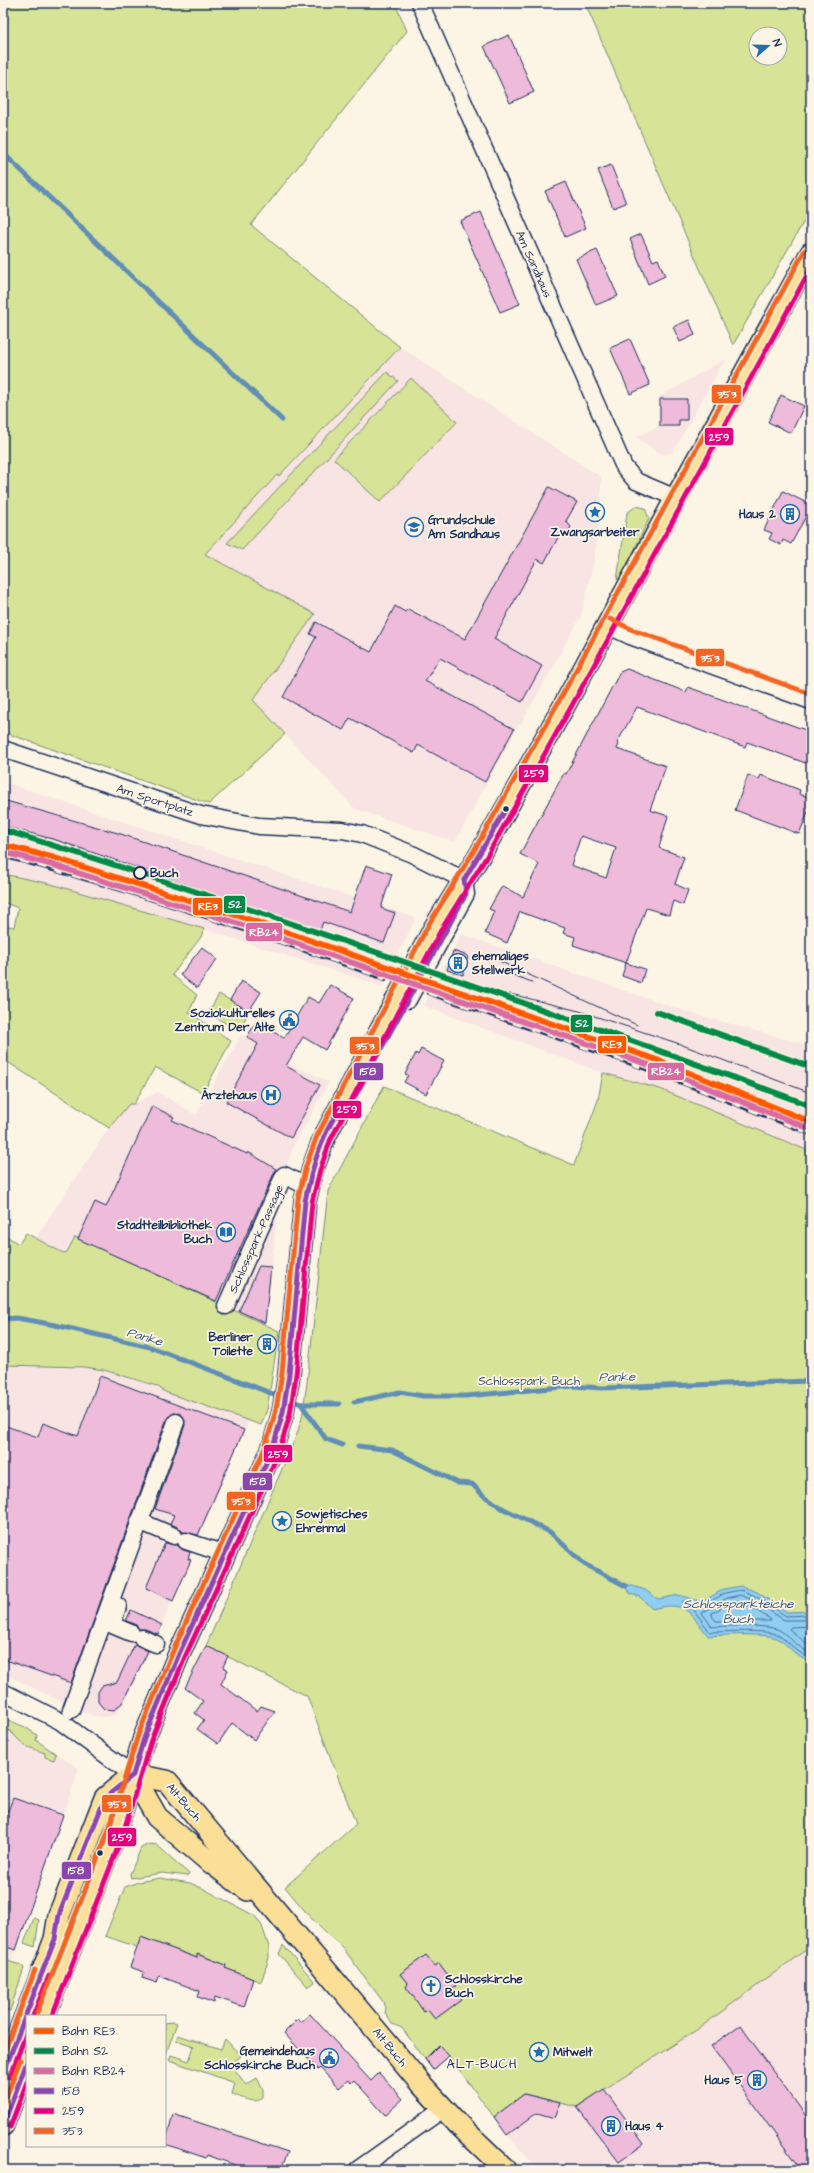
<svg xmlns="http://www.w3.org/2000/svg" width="814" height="2173" font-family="'Architects Daughter',sans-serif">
  <rect width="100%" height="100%" fill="#fcf5e5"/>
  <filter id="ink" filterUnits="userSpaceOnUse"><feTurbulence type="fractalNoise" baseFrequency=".025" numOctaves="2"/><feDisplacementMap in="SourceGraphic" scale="8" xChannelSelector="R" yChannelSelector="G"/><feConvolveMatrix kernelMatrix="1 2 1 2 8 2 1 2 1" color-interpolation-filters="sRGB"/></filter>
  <g filter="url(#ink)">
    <g fill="#f8e4e2">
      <polygon points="400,347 601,477 601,500 594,561 581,616 521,724 519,724 455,842 355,809 253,700 315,614 205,554 277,475 280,476"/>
      <polygon points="725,359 673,452 663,455 636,437 658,427 659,397"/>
      <polygon points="3,782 416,918 382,986 204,929 51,884 3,874"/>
      <polygon points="461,934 687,1012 811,1046 811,1152 660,1089 603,1073 424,1006"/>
      <polygon points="242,1034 288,1063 329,1082 294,1145 281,1180 265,1324 75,1237 67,1252 63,1253 35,1239 109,1128 129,1104 134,1104 158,1092 196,1115"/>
      <polygon points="3,1365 84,1367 104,1370 157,1386 165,1392 249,1421 150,1652 120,1710 114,1716 101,1717 85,1713 3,1673"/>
      <polygon points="3,1718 25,1727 37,1735 36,1740 79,1769 11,1963 3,1960"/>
      <polygon points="811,1946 811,2170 539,2170 507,2135 494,2117 524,2094 577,2107 698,2029"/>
    </g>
    <g fill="#d7e497" stroke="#798a7a" fill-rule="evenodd">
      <polygon points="3,3 395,3 407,31 251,225 400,347 279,476 277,475 205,554 315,614 253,700 285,734 209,804 3,732"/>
      <path d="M585 3H811V209L733 345ZM756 34H780V58H756Z"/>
      <polygon points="387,372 398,381 242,550 227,543"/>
      <polygon points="411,378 457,422 380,502 334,459"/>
      <polygon points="636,506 645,508 649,519 623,574 617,580 627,513"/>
      <polygon points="3,874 51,884 204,929 201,937 172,975 197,995 189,1012 231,1041 203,1093 155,1067 134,1104 129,1104 109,1128 3,1059 3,925 14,927 18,908 3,902"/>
      <polygon points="219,994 249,1011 239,1031 208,1013"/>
      <path d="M603 1073 660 1089 811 1152V1946L698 2029 577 2107 524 2094 494 2117 449 2056 433 2070 402 2028 392 2024 385 2013 386 2009 383 2004 384 2003 343 1948 310 1917 285 1887 356 1824 307 1696 206 1646 297 1434 302 1418 307 1383 328 1191 384 1086 574 1165 598 1100ZM426 1955 435 1966 439 1963 455 1986 452 1988 461 2000 435 2019 427 2009 424 2011 406 1987 408 1984 400 1974Z"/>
      <polygon points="26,1233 63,1253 67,1252 75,1237 279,1331 267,1410 261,1425 165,1392 157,1386 104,1370 84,1367 3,1365 3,1234 19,1244"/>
      <polygon points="3,1718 25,1727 37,1735 36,1740 56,1754 54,1760 45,1757 45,1753 25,1746 9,1730 5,1732 3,1730"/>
      <polygon points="149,1844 157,1845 189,1874 188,1876 162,1873 131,1878 130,1874 141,1848"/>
      <polygon points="160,1878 190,1883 202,1888 255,1916 262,1926 269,1947 269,1958 261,1982 225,1968 226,1965 223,1964 198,1954 197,1958 141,1937 137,1947 105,1936 125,1887 138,1882"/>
      <polygon points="34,1918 39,1920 35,1947 24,1943"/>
      <polygon points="283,1945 315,1982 308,1987 279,1954"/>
      <polygon points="3,1960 21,1965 24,1968 10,2011 3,2008"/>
      <polygon points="172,2022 177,2023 165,2057 165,2023"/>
      <path d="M178 2035 221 2049 225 2039 241 2056 231 2064 246 2085 257 2078 263 2089V2098C254 2105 241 2097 232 2094L235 2083 169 2060 171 2055 189 2061 194 2046 176 2040Z"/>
    </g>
    <path fill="#8fcef0" stroke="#618eb6" d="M620 1582 645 1590 658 1599 679 1595 702 1602 724 1589 741 1586 757 1592 787 1612 811 1611V1662C794 1657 789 1644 776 1638 765 1633 721 1635 708 1636 690 1612 685 1600 652 1609L640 1597 631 1594Z"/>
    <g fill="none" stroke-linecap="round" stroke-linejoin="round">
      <g stroke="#496f98" stroke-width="1">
        <polygon points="739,1601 750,1606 770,1619 771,1621 716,1621 712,1616 712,1613 729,1603"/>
        <path d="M811 1615 786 1616 755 1596 741 1590 725 1593 703 1606 685 1601 682 1602 693 1609 710 1632C723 1632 767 1629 778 1635 790 1642 797 1654 811 1658"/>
        <path d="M811 1620H784L753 1600 740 1595 727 1598 702 1613 712 1627C725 1626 771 1624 781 1631 791 1638 799 1649 811 1653"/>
        <polyline points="811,1626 791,1627 789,1629 811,1647"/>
      </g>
      <g stroke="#618eb6" stroke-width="5">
        <polyline points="3,153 282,420"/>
        <polyline points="3,1319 17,1318 55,1325 150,1347 276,1395"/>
        <polyline points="293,1401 301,1404 339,1404"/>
        <polyline points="354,1402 400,1392 423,1396 466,1396 573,1386 602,1388 811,1381"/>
        <polyline points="301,1404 326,1439 342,1445"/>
        <polyline points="358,1446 392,1450 458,1483 472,1484 483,1495 502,1508 550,1532 584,1564 626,1586"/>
      </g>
    </g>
    <g fill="#eebbda" stroke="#1b2f5e" fill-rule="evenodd">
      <polygon points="509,35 534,92 510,103 484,46"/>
      <polygon points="611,165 626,203 613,208 598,170"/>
      <polygon points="566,182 586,228 565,237 545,191"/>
      <polygon points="481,212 520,304 500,312 460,221"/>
      <polygon points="641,234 653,261 658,259 665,276 648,284 630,239"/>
      <polygon points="597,250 618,296 596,305 576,259"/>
      <polygon points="689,320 695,335 680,342 673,327"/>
      <polygon points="630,339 650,385 630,394 610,348"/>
      <polygon points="781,395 804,406 791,433 768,422"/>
      <polygon points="660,399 687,399 687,420 679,420 679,426 660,426"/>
      <polygon points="549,487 577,502 566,521 571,527 567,533 559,536 544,563 537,559 494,639 542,666 522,702 440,658 425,681 514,729 485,782 418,745 414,753 350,718 343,730 283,697 316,637 310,634 316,622 371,652 395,606 405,612 408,609 465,639"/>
      <polygon points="783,491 811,505 811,507 791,544 783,540 781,545 769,539 772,533 764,530"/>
      <path d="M627 669 686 692 688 687 811 732V765L747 742 745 747 637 707 617 743 619 744 617 749 666 766 650 810 668 816 659 848 684 857 675 884 688 890 683 905 673 901 669 915 646 908 626 963 573 945 575 937 563 933 565 928 520 912 507 943 485 933 494 911 489 909 502 886 523 897 539 864 520 854 564 773 566 774 620 672ZM581 836 616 848 606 878 571 865Z"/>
      <polygon points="748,775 759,779 761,775 800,790 799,794 811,798 811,805 799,834 735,810"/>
      <polygon points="3,800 121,834 350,912 366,865 392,874 381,908 395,913 384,943 323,922 320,930 56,840 3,826"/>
      <polygon points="202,947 217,959 197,988 180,975"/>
      <polygon points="453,951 468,956 463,975 447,970"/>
      <polygon points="626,963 645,969 641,983 622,976"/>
      <polygon points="241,981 261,992 249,1011 230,1000"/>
      <polygon points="330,985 354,998 325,1050 303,1037 286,1066 320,1085 291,1138 226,1102 258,1044 247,1037 256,1022 284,1038 308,997 319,1003"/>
      <polygon points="421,1049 444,1061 426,1094 404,1082 408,1075 405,1074 416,1053 418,1055"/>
      <polygon points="152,1106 174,1117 172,1120 247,1154 248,1152 276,1169 216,1301 78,1239 95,1202 106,1207"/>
      <polygon points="259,1266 271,1267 265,1323 239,1311"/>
      <polygon points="100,1376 244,1430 198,1535 183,1532 178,1527 170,1524 174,1515 155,1509 185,1425 183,1416 179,1413 174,1413 167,1418 71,1683 3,1659 3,1425 38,1437 43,1423 78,1436"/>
      <polygon points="165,1543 177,1545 183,1550 190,1552 188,1559 191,1560 173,1601 146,1588"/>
      <polygon points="131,1610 162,1625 158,1634 145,1629 139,1629 135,1624 126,1621"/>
      <polygon points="135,1644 148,1651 122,1703 114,1710 104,1709 98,1702 98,1692 102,1686 117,1682"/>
      <polygon points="206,1646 228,1656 223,1667 228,1670 221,1684 257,1711 261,1706 275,1711 254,1740 232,1723 218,1744 197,1729 204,1720 195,1713 203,1701 185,1688"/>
      <polygon points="13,1798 63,1815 16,1950 3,1946 3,1809 8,1811"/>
      <polygon points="141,1937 197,1958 197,1954 226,1965 225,1968 253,1979 244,2007 215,1997 214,2003 198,1997 200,1991 159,1976 157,1983 142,1978 144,1972 130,1967"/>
      <polygon points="426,1955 435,1966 439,1963 456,1986 452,1988 461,2000 435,2019 427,2009 424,2012 415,1999 406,1987 408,1984 400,1974"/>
      <polygon points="310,2014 371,2081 379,2073 403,2099 385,2115 354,2080 351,2083 348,2080 339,2088 320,2068 318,2070 284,2033 298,2019 301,2022"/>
      <polygon points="740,2025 811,2123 811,2170 801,2170 711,2046"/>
      <polygon points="439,2045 449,2056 433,2070 425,2059"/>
      <polygon points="604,2089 644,2144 619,2162 577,2107"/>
      <polygon points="524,2094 560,2103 555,2118 537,2113 507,2135 494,2117"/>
      <polygon points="173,2114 288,2152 281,2170 234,2170 235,2165 207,2155 206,2158 165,2144"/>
    </g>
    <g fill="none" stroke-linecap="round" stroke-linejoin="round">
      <defs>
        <g id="minor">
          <polyline points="420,3 624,467 636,481 676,498"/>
          <polyline points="607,625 630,636 811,701"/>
          <polyline points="3,749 201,815 259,826 342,830 362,834 412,854 464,880 466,894 408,1000"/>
          <polyline points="226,1306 284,1175 308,1187"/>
          <polyline points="139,1521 174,1536"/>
          <polyline points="186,1541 225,1554"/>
          <polyline points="118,1606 112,1625 131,1633"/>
          <polyline points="142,1638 156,1644"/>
          <polyline points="3,1692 60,1721 133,1775"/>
          <polyline points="71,1710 176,1422"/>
          <polyline points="357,2170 443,2109"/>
        </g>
        <g id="major">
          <polyline points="133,1775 167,1781 422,2085 458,2124 506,2170"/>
          <polyline points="133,1775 157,1817 205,1858 248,1890"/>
          <polyline points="44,2016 115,1834 144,1738 179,1654 272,1450 283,1412 289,1374 305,1201 313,1168 324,1138 435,927 481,853 564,706 676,498 811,253"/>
          <polyline points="3,2074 55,1939 59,1915 67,1895 105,1798 133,1775"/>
          <polyline points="3,2125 27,2062"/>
        </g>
      </defs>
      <use href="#minor" stroke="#1b2f5e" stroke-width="19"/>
      <use href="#major" stroke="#1b2f5e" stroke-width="24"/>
      <use href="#minor" stroke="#fcf5e5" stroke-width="16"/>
      <use href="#major" stroke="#fbdf96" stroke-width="21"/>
      <g stroke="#1b2f5e" stroke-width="1">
        <polyline points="484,954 637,1025"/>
        <polyline points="513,975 532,982"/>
        <polyline points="466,983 579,1011 677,1043 811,1093"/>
      </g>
      <defs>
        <g id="rail">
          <path d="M3 856C132 890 259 934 385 979"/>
          <polyline points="428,993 652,1071 811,1134"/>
        </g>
      </defs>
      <use href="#rail" stroke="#1b2f5e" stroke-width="4.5"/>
      <use href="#rail" stroke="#fcf5e5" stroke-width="3" stroke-dasharray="9" stroke-linecap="butt"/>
      <defs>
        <g id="bus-1">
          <polyline points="464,880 506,809"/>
          <path d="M3 2074 55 1939 59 1915 105 1798 133 1775 144 1738 179 1654 272 1450 283 1412 289 1374 305 1201C311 1172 320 1137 338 1112 341 1106 349 1102 354 1098L466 894 464 880"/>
          <polyline points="3,2125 27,2062"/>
        </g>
        <g id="bus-2">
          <polyline points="33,2016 49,1976"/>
          <polyline points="52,2016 122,1837 151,1740 185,1657 279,1452 290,1414 296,1375 312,1202 320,1170 330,1141 441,930 487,856 570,709 811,268"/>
          <polyline points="10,2077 27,2031"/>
          <polyline points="10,2127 27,2082"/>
        </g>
        <g id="bus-3">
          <polyline points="610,619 633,630 811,694"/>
          <polyline points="37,2013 108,1832 138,1735 173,1651 265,1448 276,1410 282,1373 298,1199 306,1166 317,1136 429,924 475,849 558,703 805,250"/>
          <polyline points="3,2055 35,1970"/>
          <polyline points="3,2105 20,2060"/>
        </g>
      </defs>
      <use href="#bus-1" stroke="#fcf5e5" stroke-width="8"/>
      <use href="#bus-2" stroke="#fcf5e5" stroke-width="8"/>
      <use href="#bus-3" stroke="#fcf5e5" stroke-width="8"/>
      <use href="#bus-1" stroke="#8e44ad" stroke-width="5"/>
      <use href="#bus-2" stroke="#e5007d" stroke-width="5"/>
      <use href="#bus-3" stroke="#f26522" stroke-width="5"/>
      <defs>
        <polyline id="rail-1" points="3,845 55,858 251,920 657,1060 811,1122"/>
        <g id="rail-2">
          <path d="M3 830C122 866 240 906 358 946 510 998 661 1050 811 1106"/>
          <polyline points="657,1012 811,1067"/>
        </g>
        <polyline id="rail-3" points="3,852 53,865 249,927 655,1067 808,1128"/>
      </defs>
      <use href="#rail-1" stroke="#fcf5e5" stroke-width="9"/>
      <use href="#rail-2" stroke="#fcf5e5" stroke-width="9"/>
      <use href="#rail-3" stroke="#fcf5e5" stroke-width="9"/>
      <use href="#rail-1" stroke="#ff5900" stroke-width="6"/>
      <use href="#rail-2" stroke="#018a47" stroke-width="6"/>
      <use href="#rail-3" stroke="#da6ba2" stroke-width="6"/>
    </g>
  </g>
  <defs>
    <symbol id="sight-ring" viewBox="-11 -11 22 22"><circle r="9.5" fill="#fcf5e5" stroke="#1f6fb2" stroke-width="1.5"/><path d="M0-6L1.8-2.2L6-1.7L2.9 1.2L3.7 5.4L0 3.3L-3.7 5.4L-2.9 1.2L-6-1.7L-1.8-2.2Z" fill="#1f6fb2"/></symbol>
    <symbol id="building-ring" viewBox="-11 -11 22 22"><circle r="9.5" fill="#fcf5e5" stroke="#1f6fb2" stroke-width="1.5"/><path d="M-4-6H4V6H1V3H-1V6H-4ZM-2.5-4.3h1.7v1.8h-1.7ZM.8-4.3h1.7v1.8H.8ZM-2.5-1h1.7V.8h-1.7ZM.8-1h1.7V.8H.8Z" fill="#1f6fb2"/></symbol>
    <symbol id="school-ring" viewBox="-11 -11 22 22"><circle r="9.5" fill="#fcf5e5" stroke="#1f6fb2" stroke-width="1.5"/><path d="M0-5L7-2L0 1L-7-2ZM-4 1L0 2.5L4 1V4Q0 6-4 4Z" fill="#1f6fb2"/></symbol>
    <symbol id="civic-ring" viewBox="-11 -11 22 22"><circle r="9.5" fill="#fcf5e5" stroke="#1f6fb2" stroke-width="1.5"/><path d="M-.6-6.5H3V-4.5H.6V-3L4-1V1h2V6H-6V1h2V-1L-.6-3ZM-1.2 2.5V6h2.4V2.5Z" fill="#1f6fb2"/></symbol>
    <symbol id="hospital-ring" viewBox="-11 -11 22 22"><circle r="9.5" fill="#fcf5e5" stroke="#1f6fb2" stroke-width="1.5"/><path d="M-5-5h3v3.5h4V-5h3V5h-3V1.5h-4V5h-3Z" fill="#1f6fb2"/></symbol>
    <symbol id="library-ring" viewBox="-11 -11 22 22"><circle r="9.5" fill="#fcf5e5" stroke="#1f6fb2" stroke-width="1.5"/><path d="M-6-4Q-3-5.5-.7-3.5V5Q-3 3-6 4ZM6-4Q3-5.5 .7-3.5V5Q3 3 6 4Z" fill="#1f6fb2"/></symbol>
    <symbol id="church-ring" viewBox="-11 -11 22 22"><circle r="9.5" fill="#fcf5e5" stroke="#1f6fb2" stroke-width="1.5"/><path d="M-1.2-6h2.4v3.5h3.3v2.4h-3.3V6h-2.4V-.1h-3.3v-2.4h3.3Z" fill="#1f6fb2"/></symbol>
  </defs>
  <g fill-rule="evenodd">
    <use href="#sight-ring" x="584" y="501" width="22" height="22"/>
    <use href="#building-ring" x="779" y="503" width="22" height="22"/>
    <use href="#school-ring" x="403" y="516" width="22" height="22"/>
    <use href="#building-ring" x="447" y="952" width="22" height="22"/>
    <use href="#civic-ring" x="278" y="1009" width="22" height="22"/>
    <use href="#hospital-ring" x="260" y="1084" width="22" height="22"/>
    <use href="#library-ring" x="215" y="1221" width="22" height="22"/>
    <use href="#building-ring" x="256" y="1333" width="22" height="22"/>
    <use href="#sight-ring" x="271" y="1510" width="22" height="22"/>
    <use href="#church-ring" x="420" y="1975" width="22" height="22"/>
    <use href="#sight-ring" x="528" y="2041" width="22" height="22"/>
    <use href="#civic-ring" x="318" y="2047" width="22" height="22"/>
    <use href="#building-ring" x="746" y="2069" width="22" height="22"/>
    <use href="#building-ring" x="600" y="2115" width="22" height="22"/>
  </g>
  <g fill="#1b2f5e" stroke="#fcf5e5" stroke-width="1.5">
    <circle cx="506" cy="809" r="3.5"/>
    <circle cx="100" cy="1853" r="3.5"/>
  </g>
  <circle fill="#fcf5e5" stroke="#1b2f5e" stroke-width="2" cx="140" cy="873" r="6"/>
  <g text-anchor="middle" stroke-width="3.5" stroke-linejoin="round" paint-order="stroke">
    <g font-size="12" fill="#1b2f5e" stroke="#fcf5e5">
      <text transform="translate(534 264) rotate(66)" y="4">Am Sandhaus</text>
      <text transform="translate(155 800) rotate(18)" y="4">Am Sportplatz</text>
      <text transform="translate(256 1239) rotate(-66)" y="4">Schlosspark-Passage</text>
      <text transform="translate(184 1802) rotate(49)" y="4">Alt-Buch</text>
      <text transform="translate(390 2047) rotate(50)" y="4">Alt-Buch</text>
    </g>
    <g font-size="12" font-weight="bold" fill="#1b2f5e" stroke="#fcf5e5" text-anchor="end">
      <text x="776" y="518">Haus 2</text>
      <text x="428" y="524" text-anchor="start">Grundschule<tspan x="428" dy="14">Am Sandhaus</tspan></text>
      <text x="595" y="536" text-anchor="middle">Zwangsarbeiter</text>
      <text x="472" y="960" text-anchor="start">ehemaliges<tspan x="472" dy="14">Stellwerk</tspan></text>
      <text x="275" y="1017">Soziokulturelles<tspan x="275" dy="14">Zentrum Der Alte</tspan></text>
      <text x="257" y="1099">Ärztehaus</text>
      <text x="212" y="1229">Stadtteilbibliothek<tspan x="212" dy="14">Buch</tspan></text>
      <text x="253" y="1341">Berliner<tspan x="253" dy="14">Toilette</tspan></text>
      <text x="296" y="1518" text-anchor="start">Sowjetisches<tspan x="296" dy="14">Ehrenmal</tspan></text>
      <text x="445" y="1983" text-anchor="start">Schlosskirche<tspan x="445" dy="14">Buch</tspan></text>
      <text x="315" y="2055">Gemeindehaus<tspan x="315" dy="14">Schlosskirche Buch</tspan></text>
      <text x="553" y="2056" text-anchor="start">Mitwelt</text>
      <text x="743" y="2084">Haus 5</text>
      <text x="625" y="2130" text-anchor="start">Haus 4</text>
    </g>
    <g font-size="12" font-weight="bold" fill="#1b2f5e" stroke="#fcf5e5" text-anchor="start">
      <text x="150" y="877">Buch</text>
    </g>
    <g font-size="12" fill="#415369" stroke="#fcf5e5">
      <text x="529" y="1385">Schlosspark Buch</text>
    </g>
    <g font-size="13" font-style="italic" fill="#385782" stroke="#fcf5e5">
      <text transform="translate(145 1336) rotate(16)" y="5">Panke</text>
      <text transform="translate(617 1376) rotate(-1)" y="5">Panke</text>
      <text x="738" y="1608">Schlossparkteiche<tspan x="738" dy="15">Buch</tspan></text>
    </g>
    <g font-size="13" letter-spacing="1" fill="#1b2f5e" stroke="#fcf5e5">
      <text x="482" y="2068">ALT-BUCH</text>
    </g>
  </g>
  <g stroke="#fcf5e5" stroke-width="1.5">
    <rect x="711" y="384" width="31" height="20" rx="4" fill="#f26522"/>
    <rect x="704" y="427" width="30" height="19" rx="4" fill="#e5007d"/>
    <rect x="695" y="648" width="30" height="19" rx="4" fill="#f26522"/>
    <rect x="518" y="764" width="31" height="19" rx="4" fill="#e5007d"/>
    <rect x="223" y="895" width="23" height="19" rx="4" fill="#018a47"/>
    <rect x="192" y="897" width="31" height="19" rx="4" fill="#ff5900"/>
    <rect x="245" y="922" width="38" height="20" rx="4" fill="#da6ba2"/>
    <rect x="570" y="1014" width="23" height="19" rx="4" fill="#018a47"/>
    <rect x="597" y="1035" width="30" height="19" rx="4" fill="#ff5900"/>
    <rect x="349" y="1036" width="31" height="19" rx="4" fill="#f26522"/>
    <rect x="647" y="1062" width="38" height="19" rx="4" fill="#da6ba2"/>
    <rect x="353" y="1062" width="31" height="19" rx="4" fill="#8e44ad"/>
    <rect x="332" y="1100" width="30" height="19" rx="4" fill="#e5007d"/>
    <rect x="263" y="1444" width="30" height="19" rx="4" fill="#e5007d"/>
    <rect x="242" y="1472" width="31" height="19" rx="4" fill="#8e44ad"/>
    <rect x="226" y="1491" width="30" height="20" rx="4" fill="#f26522"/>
    <rect x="101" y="1794" width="31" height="19" rx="4" fill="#f26522"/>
    <rect x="107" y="1827" width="30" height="20" rx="4" fill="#e5007d"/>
    <rect x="61" y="1861" width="31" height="19" rx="4" fill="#8e44ad"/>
  </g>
  <g font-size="11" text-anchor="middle" font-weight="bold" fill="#fff">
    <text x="727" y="398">353</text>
    <text x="719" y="441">259</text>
    <text x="710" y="662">353</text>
    <text x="534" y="777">259</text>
    <text x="235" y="908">S2</text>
    <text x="208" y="910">RE3</text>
    <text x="264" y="936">RB24</text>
    <text x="582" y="1027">S2</text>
    <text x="612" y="1048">RE3</text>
    <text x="365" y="1050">353</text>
    <text x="666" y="1075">RB24</text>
    <text x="368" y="1075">158</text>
    <text x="347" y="1113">259</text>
    <text x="278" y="1458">259</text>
    <text x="258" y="1485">158</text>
    <text x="241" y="1505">353</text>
    <text x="117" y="1808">353</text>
    <text x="122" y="1841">259</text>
    <text x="76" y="1874">158</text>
  </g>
  <rect width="814" height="2173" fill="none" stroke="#fcf5e5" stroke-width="16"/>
  <rect x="8" y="8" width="798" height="2157" fill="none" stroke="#1b2f5e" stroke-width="1.5" filter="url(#ink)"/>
  <rect x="26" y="2015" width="140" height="132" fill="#fcf5e5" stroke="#a2a6af"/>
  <rect x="34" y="2028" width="20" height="6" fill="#ff5900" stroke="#a2a6af"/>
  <text x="62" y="2035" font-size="12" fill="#1b2f5e">Bahn RE3</text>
  <rect x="34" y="2048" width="20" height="6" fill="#018a47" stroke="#a2a6af"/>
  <text x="62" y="2055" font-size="12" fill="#1b2f5e">Bahn S2</text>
  <rect x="34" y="2068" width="20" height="6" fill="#da6ba2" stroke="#a2a6af"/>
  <text x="62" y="2075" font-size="12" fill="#1b2f5e">Bahn RB24</text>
  <rect x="34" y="2088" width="20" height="6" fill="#8e44ad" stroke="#a2a6af"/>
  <text x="62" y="2095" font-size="12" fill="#1b2f5e">158</text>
  <rect x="34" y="2108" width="20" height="6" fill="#e5007d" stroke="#a2a6af"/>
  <text x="62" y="2115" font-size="12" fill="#1b2f5e">259</text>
  <rect x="34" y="2128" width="20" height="6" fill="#f26522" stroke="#a2a6af"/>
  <text x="62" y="2135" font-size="12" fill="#1b2f5e">353</text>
  <g transform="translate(768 46) rotate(70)"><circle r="19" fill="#fcf5e5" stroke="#a2a6af"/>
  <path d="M0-3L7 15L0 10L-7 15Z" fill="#1f6fb2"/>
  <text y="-6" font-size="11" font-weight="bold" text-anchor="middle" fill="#1b2f5e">N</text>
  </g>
</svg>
